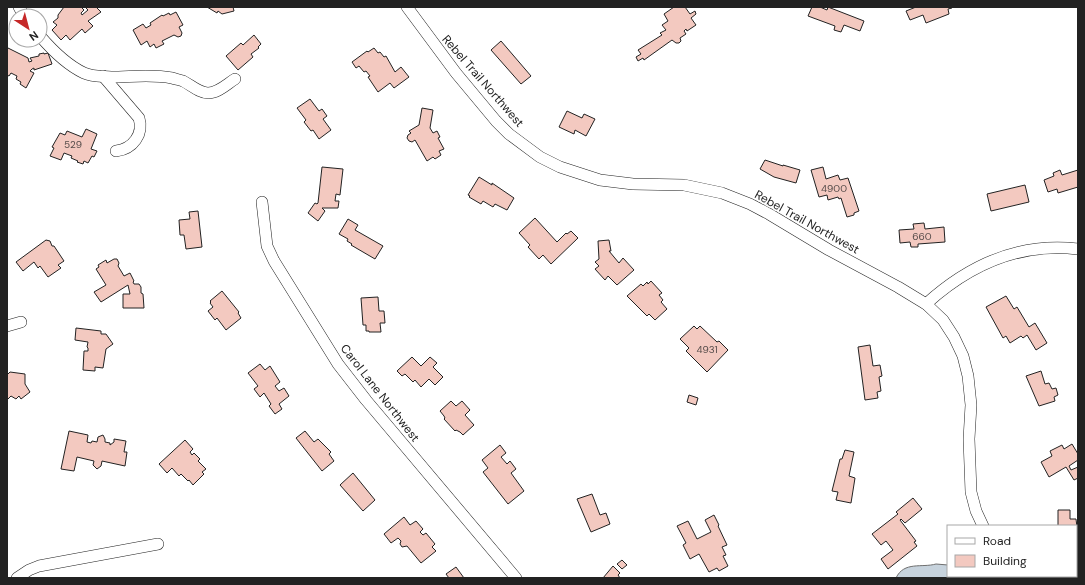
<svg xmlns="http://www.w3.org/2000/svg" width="1085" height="585" font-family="'DM Sans',sans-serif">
  <rect width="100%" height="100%" fill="#fff"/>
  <path fill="#c7d3dd" stroke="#6f6f6f" d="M936 564 948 565V576H988L989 578H896C904 561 922 568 936 564Z"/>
  <g fill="#f3c9c0" stroke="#222">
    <polygon points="64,7 81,7 84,10 81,13 82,15 88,10 86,8 88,7 96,7 101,12 88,21 93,26 85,33 82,29 70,40 66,35 61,40 52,30 57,25 53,22 58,18 58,15"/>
    <polygon points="207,7 233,7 234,11 222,14 218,11 217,13"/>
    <polygon points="674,7 685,7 690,14 695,11 696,14 691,18 696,25 687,31 686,29 684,31 686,34 680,38 681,41 679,43 676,43 672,40 644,60 643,58 638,61 636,57 641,54 638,50 662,35 660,33 666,30 662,25 668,21 664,14"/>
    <polygon points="812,7 820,7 827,10 828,7 864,21 860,31 844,25 841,32 834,30 835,26 808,16"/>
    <polygon points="916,7 952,7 952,8 948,9 949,14 926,23 923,15 910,20 906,11"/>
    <polygon points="176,12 183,25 179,27 182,33 181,36 178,37 174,35 162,41 164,44 156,48 154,44 150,47 147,41 141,45 133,30 143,24 146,28 151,25 150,23 162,15 163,16 169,13 170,15"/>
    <polygon points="254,35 261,44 258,47 259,48 251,54 253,57 238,70 226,56 241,43 243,45"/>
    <polygon points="501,41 531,76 521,84 491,50"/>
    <polygon points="8,48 28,58 29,62 32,61 30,58 39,56 39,54 44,53 44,54 48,53 52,64 34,70 34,68 32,69 30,71 34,73 26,88 20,84 21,82 16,79 17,76 11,73 9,76 7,75 7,50"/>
    <polygon points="374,48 378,53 380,52 384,57 386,56 395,72 401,67 409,77 394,88 390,83 378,92 368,77 370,76 366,71 364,72 359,66 356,68 352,62 367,51 368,52"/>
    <polygon points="310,99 319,111 322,109 327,116 323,119 331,130 319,139 313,130 311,131 304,122 306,120 297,108"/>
    <polygon points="422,108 433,110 430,128 433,133 437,131 440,137 438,138 444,149 439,151 441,155 435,159 433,157 427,161 415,140 412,142 409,141 407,138 408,135 411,133 409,131 419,125"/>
    <polygon points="567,111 582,118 584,114 595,119 586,136 575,130 574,134 559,127"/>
    <polygon points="86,129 97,134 91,149 97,151 94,157 92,156 88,163 84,161 83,164 77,162 78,161 71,158 72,156 64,153 61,160 50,156 54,148 52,147 60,133 65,135 67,131 82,137"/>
    <polygon points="765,160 783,166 783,165 800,170 796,183 774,177 760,169"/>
    <polygon points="322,167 343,169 340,195 336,194 335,201 339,201 338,208 322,208 325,211 318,221 308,213 315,203 317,204 318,203"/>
    <polygon points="823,167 826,179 838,175 840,180 848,178 859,211 854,213 854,215 847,217 841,198 839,199 838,197 828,200 827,195 819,197 811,170"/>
    <polygon points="1060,170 1062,175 1078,170 1078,187 1058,193 1057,189 1048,192 1044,180 1054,176 1053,173"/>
    <polygon points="479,177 492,185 492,183 514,198 507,210 495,204 493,207 483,201 481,204 469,197 470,196 468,195"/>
    <polygon points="1025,185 1029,202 991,211 987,194"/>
    <polygon points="198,211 202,247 186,249 184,235 180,235 179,220 190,219 189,212"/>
    <polygon points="535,218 557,242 566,233 567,234 571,231 578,238 551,264 543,255 539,259 528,247 530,245 519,233"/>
    <polygon points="348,219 358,225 355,230 383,246 375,259 351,245 352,244 347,241 348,239 339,234"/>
    <polygon points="924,223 925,229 944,227 945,242 918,244 918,247 911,247 910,242 900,243 899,230 914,229 913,224"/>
    <polygon points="46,240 50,241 52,246 54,246 64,261 58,265 61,268 48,277 40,266 38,268 34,262 23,271 16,262"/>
    <polygon points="609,240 611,251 609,251 619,263 623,258 634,270 617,285 608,276 605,280 595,269 599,266 595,262 599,259 598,241"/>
    <polygon points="114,259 117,259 119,263 118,266 124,276 130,273 134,281 133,282 134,284 139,284 141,287 141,293 143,294 144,308 123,308 123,294 130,294 128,285 101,302 94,292 106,285 96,269 99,267 98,265 106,260 107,263"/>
    <polygon points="651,281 662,293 659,295 663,300 661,302 667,309 655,320 649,314 647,316 627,296 641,284 643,286 647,282 648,284"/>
    <polygon points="222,291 239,312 238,313 241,318 226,330 217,318 215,320 208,311 213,307 210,303 211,302 210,301"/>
    <polygon points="1006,296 1014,309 1017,307 1029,327 1035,323 1047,343 1036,350 1027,335 1023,338 1021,336 1010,343 1006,336 1003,338 986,307"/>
    <polygon points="378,297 379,311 384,311 385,323 380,323 381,332 369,332 369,331 366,331 366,325 363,325 361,298"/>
    <polygon points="694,326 697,329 700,326 717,342 719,341 728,350 707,372 686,351 689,348 680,339"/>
    <polygon points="76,328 101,331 101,334 106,334 113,344 106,349 103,368 95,367 95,371 83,370 84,351 88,351 88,348 87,347 88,342 75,340"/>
    <polygon points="870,345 873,366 880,365 882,376 879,377 881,391 877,392 878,398 865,400 858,347"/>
    <polygon points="412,357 421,366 430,357 437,363 433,367 443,377 435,385 429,379 421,387 415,380 413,382 405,374 402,376 397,371"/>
    <polygon points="260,364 265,370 270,366 280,382 275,386 279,391 284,388 289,396 279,404 282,409 275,414 269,406 271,404 264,393 260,397 254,389 258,386 248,373"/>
    <polygon points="1041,371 1045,384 1049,383 1052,389 1056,388 1058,395 1054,397 1055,401 1039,406 1026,376"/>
    <polygon points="10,372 25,374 25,384 30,392 21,399 19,396 16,399 11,396 7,400 7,375"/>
    <polygon points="689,395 698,398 696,405 687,402"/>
    <polygon points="451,401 456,406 462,401 470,410 465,415 474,425 463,435 460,432 456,430 455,431 444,419 445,418 444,416 440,411"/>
    <polygon points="69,431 88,435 87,442 91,443 92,441 97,442 98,437 103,435 105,439 105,442 110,443 110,445 114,442 114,439 126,441 124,452 127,452 125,466 102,461 101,466 97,469 93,465 94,461 77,457 74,471 61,469"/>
    <polygon points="305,431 314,442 318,439 331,452 329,454 334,461 322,471 296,438"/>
    <polygon points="185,440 193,449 190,452 192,455 194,453 200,459 198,461 206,469 202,472 204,474 193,485 189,480 188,481 181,474 179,476 172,468 167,473 159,464"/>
    <polygon points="1072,444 1078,454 1078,460 1069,466 1071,470 1078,467 1078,478 1074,480 1066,467 1049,477 1041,462 1052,456 1050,451 1062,445 1064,449"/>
    <polygon points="500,445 506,453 501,457 507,464 510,461 516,469 511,473 524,491 508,504 483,472 488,468 482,460"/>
    <polygon points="845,450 854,452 849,476 855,478 851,503 836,500 838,492 832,491 840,459 842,459"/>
    <polygon points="353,473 375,500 363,511 340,485"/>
    <polygon points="592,494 600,515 606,513 610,524 591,532 577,499"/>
    <polygon points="913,498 922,509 905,523 901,519 900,520 916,541 914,542 917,546 888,569 881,559 893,550 886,541 881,545 872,534 898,514 896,512"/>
    <polygon points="1058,510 1070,510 1070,519 1076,519 1077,527 1058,526"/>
    <polygon points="714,515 719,525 718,526 727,545 722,547 726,555 723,556 728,566 719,571 717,568 709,572 699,554 690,559 683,545 686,543 677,526 688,521 697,539 711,532 705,520"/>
    <polygon points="404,517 410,525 416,521 423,529 420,532 423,535 426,533 435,544 432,547 436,551 421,563 407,546 402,547 400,544 401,541 398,538 391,543 384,534"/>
    <polygon points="622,560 627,565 622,569 617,564"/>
    <polygon points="613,566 620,573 618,575 620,578 603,578"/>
    <polygon points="456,567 464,578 449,578 446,574"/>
  </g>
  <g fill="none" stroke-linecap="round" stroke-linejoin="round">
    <defs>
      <g id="minor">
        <polyline points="19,7 24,16"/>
        <polyline points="407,7 456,73 496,121 509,134 540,157 560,167 600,180 633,184 684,185 722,193 750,204 769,214 829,250 898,287 926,304 943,320 954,337 963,356 968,376 971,405 969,439 971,492 976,511 983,526"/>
        <path d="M40 36C52 50 67 65 84 73 93 77 102 76 111 77 131 77 152 74 172 78 175 79 180 80 183 81 191 85 199 93 208 93 218 93 227 84 235 79"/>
        <path d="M103 76 139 118C144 134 133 149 116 151"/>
        <polyline points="262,202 267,246 274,261 338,364 366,400 516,578"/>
        <path d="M926 304C969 265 1019 242 1078 249"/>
        <polyline points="7,326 21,322"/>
        <polyline points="1016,576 1017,578"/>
        <polyline points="17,578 29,570 39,566 158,544"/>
      </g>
    </defs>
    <use href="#minor" stroke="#222" stroke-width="12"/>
    <use href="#minor" stroke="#fff" stroke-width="11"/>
  </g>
  <g text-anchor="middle" stroke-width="3" stroke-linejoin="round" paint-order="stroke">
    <g font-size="10" fill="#564c4a">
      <text x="73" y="148">529</text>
      <text x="834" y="192">4900</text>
      <text x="922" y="240">660</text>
      <text x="707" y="353">4931</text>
    </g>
    <g font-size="12" fill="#222" stroke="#fff">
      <text transform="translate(483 81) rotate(49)" y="4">Rebel Trail Northwest</text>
      <text transform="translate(807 222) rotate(29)" y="4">Rebel Trail Northwest</text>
      <text transform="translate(380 393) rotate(52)" y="4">Carol Lane Northwest</text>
    </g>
  </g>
  <rect width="1085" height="585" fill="none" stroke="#222222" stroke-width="16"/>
  <rect x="947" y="525" width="130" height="52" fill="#ffffff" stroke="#a7a7a7"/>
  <rect x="955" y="538" width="20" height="6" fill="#ffffff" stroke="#a7a7a7"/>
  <text x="983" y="545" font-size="12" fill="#222222">Road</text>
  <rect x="955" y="555" width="20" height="12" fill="#f3c9c0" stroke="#a7a7a7"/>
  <text x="983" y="565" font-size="12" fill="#222222">Building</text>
  <g transform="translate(28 28) rotate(144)"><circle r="19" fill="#ffffff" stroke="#a7a7a7"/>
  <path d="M0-3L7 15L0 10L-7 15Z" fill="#c62828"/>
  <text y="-6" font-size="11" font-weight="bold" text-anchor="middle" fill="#222222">N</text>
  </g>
</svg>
